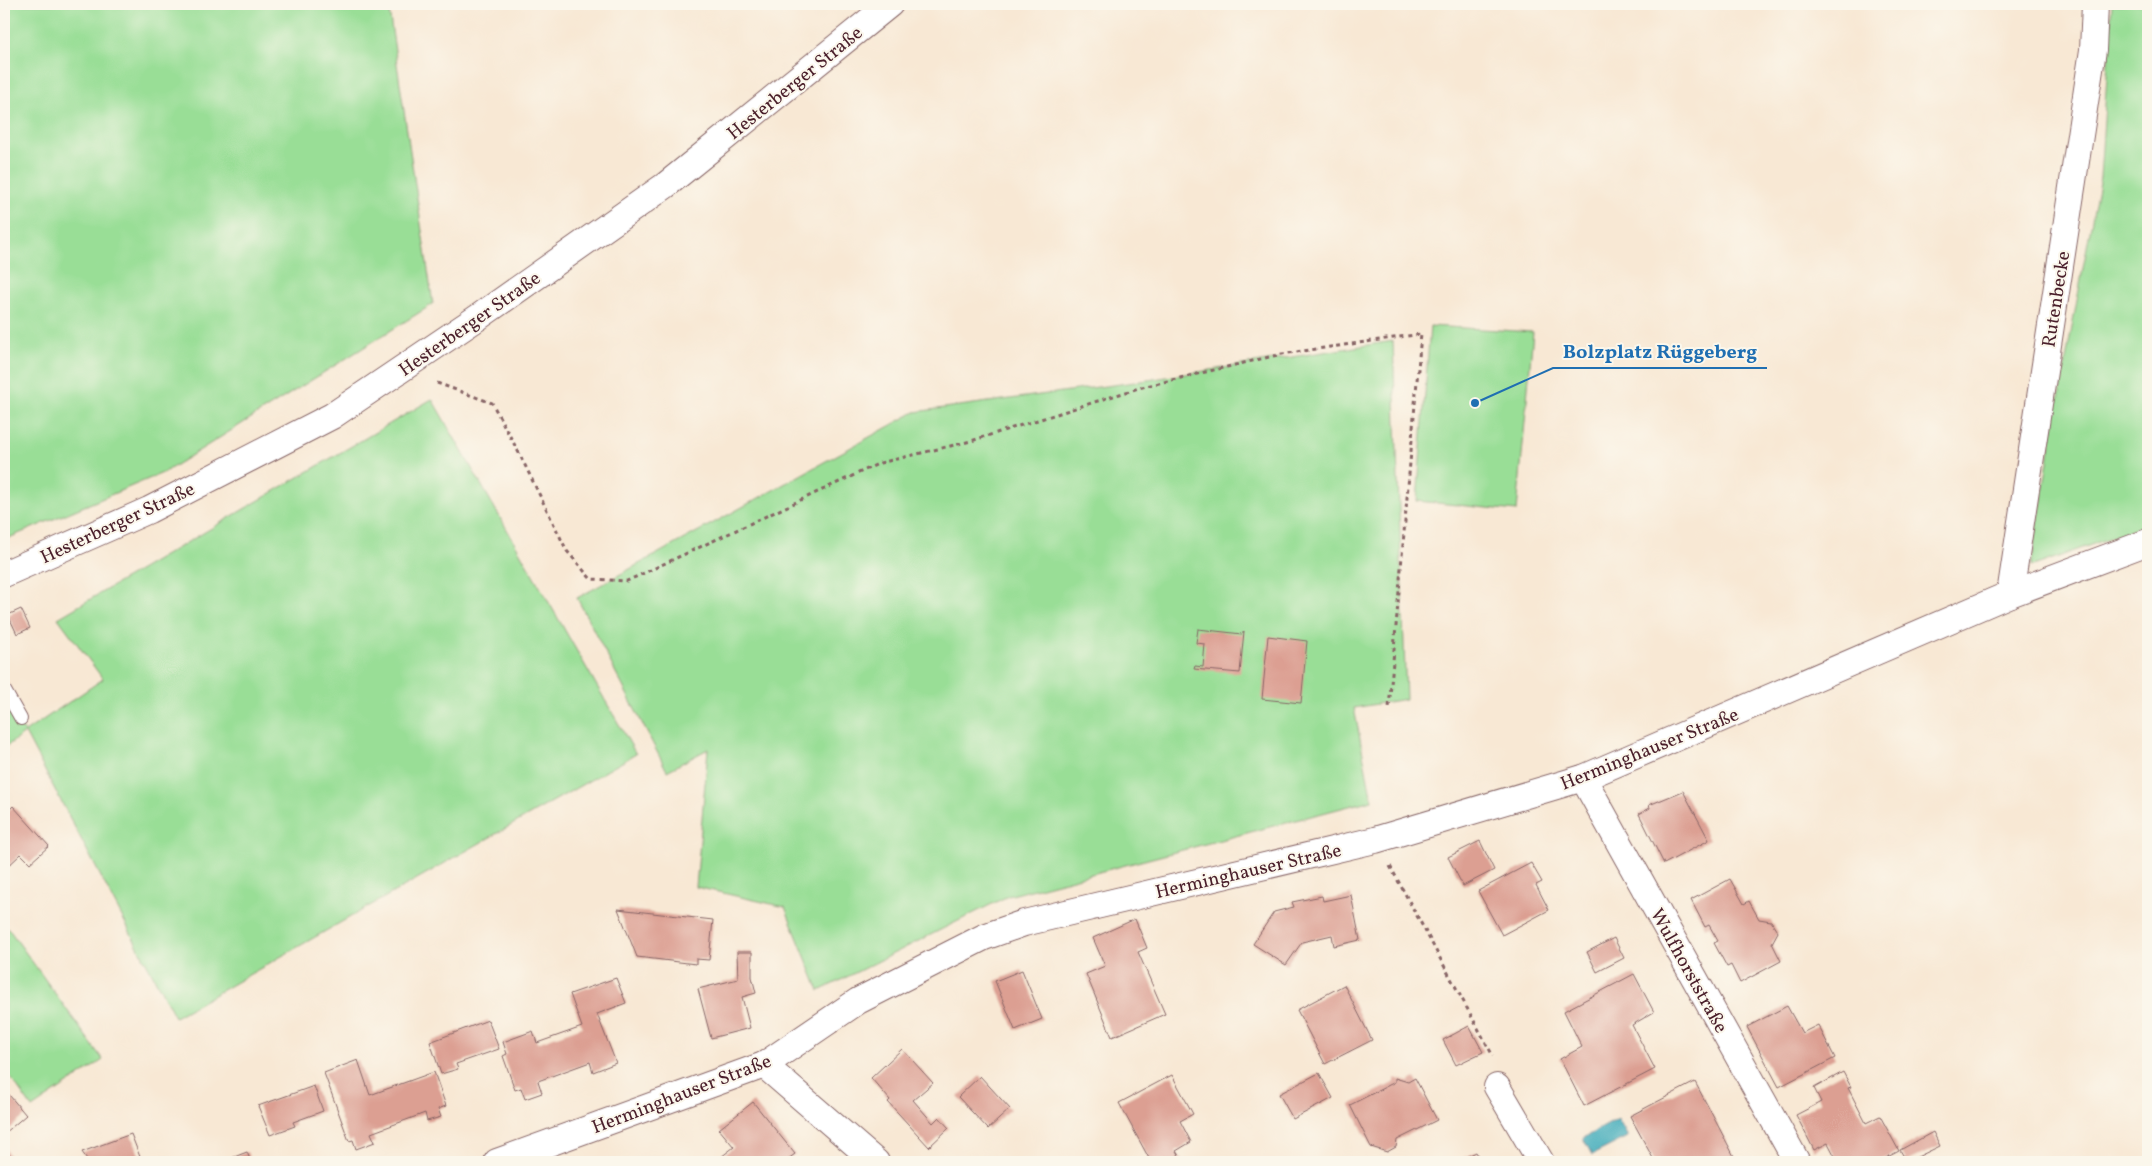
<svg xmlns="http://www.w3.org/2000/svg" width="2152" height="1166" font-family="Vollkorn,serif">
  <rect width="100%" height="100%" fill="#fbf7ec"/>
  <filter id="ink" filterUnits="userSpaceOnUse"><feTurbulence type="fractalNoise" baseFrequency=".02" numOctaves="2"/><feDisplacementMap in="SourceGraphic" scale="10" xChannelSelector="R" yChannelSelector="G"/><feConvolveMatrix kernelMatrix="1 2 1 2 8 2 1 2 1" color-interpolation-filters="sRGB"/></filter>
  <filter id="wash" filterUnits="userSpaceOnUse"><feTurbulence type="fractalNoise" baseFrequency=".0096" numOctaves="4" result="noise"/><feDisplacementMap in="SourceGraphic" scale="20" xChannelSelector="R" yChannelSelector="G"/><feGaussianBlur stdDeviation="1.12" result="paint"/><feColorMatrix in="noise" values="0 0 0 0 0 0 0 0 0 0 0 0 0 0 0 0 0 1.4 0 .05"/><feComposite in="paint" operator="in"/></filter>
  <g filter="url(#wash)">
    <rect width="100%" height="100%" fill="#f8e8d4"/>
    <g fill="#99de96" stroke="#727e60">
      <polygon points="4,4 388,4 433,304 165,472 4,540"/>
      <polygon points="2112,4 2148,4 2148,524 2031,567 2054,424 2100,177"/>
      <polygon points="1430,326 1533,332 1517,511 1417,501"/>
      <polygon points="1393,341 1406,699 1354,708 1372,800 1008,896 819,991 785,907 696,887 708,749 667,771 577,598 915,412 1135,382"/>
      <polygon points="432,399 636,754 175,1017 25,733 4,748 4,704 25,732 103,679 58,618"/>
      <polygon points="8,928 103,1060 32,1108 4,1068 4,931"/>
    </g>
    <polygon fill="#3caaba" stroke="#436472" points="1618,1119 1628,1137 1592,1155 1583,1138"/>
    <g id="blocks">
      <g fill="#dc9f92">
        <polygon points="21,609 30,628 17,634 8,615"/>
        <polygon points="1198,629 1242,634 1244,631 1240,673 1194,669 1195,666 1203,667 1205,644 1196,643"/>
        <polygon points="1268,636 1307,641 1301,703 1262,699"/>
        <polygon points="1683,791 1709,840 1664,864 1639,814 1650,808 1649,805"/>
        <polygon points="13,806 49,846 30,863 21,854 4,870 4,815"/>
        <polygon points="1480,841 1494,870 1463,886 1448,857"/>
        <polygon points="1531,863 1542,882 1536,885 1549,910 1502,935 1478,891"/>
        <polygon points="1730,879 1744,904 1749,901 1759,919 1771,921 1778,932 1772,943 1781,961 1740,983 1731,965 1727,967 1714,943 1718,941 1709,925 1705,927 1691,900"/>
        <polygon points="1351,895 1360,940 1334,946 1332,935 1302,942 1286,965 1253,944 1274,912 1294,907 1292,902 1322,896 1323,901"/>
        <polygon points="618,909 713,920 709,960 696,959 696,964 637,957"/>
        <polygon points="1135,919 1147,948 1138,952 1165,1014 1112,1037 1086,974 1105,966 1093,938"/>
        <polygon points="1614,938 1624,958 1597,972 1587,952"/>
        <polygon points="737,952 752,952 752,977 756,993 742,997 750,1028 711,1038 698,989 738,979"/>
        <polygon points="1022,970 1042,1019 1015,1030 995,981"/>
        <polygon points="1634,974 1654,1012 1632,1025 1655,1069 1584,1106 1560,1059 1582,1047 1564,1011"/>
        <polygon points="616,978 626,1003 597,1014 616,1063 593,1072 590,1062 538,1081 542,1093 525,1099 521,1088 515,1090 503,1056 507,1054 503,1042 533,1031 537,1043 582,1027 570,994"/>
        <polygon points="1344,985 1372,1040 1325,1064 1297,1010"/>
        <polygon points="1787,1006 1802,1033 1818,1025 1835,1058 1779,1087 1747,1027"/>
        <polygon points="488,1020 499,1049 456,1064 458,1069 441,1074 430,1042"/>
        <polygon points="1469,1026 1483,1052 1456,1065 1443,1040"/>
        <polygon points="902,1049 933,1083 913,1100 933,1123 939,1117 949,1128 929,1147 888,1102 890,1100 871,1078"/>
        <polygon points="358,1060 370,1095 434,1072 446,1106 438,1109 441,1117 427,1121 425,1113 371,1133 375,1142 356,1149 353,1140 349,1141 324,1073"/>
        <polygon points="1843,1072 1851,1087 1848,1088 1866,1123 1880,1116 1899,1151 1878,1162 1838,1162 1828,1143 1814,1150 1796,1115 1821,1102 1814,1088"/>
        <polygon points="1319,1073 1333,1098 1293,1119 1279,1094"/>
        <polygon points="1172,1075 1193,1114 1180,1121 1191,1142 1176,1151 1183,1162 1151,1162 1119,1103"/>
        <polygon points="980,1076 1010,1109 988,1129 958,1097"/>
        <polygon points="1395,1078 1408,1082 1415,1078 1437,1120 1397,1140 1396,1147 1387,1152 1371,1147 1350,1105 1395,1082"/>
        <polygon points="1695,1082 1737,1162 1680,1162 1679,1160 1655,1162 1630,1116"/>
        <polygon points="314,1086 323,1111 293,1122 295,1126 270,1135 258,1106"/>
        <polygon points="4,1089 26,1115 4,1134"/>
        <polygon points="753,1102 795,1154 784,1162 725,1162 721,1157 734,1147 719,1129"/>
        <polygon points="1933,1132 1940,1146 1907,1162 1900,1150"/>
        <polygon points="131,1134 142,1162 89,1162 82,1152"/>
        <polygon points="4,1147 14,1162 4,1162"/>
        <polygon points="247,1152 251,1162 221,1162"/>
        <polygon points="1476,1152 1482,1162 1456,1162"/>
      </g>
    </g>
  </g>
  <g filter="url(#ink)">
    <use href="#blocks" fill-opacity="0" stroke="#876566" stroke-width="1"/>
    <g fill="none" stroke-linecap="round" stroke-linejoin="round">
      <defs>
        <polyline id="service" points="4,689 21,719"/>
        <g id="minor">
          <polyline points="4,574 149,510 332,416 480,316 666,185 890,4"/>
          <polyline points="2010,594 2093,50 2095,4"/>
          <polyline points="1583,778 1797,1162"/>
          <polyline points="764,1065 876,1162"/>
          <polyline points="1497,1087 1541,1162"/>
          <polyline points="497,1162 764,1065 858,1001 984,937 1024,923 1375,840 1583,778 2010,594 2148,542"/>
        </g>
      </defs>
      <use href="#service" stroke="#876566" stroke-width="14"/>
      <use href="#minor" stroke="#876566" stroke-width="28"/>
      <g stroke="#876566" stroke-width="3" stroke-dasharray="4 4" stroke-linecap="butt">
        <polyline points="437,383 492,403 519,453 567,551 591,579 627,581 880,463 971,441 1142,387 1282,354 1421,334 1389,708"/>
        <polyline points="1390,866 1493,1056"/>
      </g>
      <use href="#service" stroke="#fff" stroke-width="12"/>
      <use href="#minor" stroke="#fff" stroke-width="26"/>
    </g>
  </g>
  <g text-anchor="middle" stroke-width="4" stroke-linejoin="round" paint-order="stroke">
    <g font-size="19" fill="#4a1f2b" stroke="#fbf7ec">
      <text transform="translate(794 82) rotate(-39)" y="7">Hesterberger Straße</text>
      <text transform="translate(2055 299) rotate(-81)" y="7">Rutenbecke</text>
      <text transform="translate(469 323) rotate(-35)" y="7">Hesterberger Straße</text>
      <text transform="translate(117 522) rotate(-25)" y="7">Hesterberger Straße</text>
      <text transform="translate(1649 748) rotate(-22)" y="7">Herminghauser Straße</text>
      <text transform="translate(1248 870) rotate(-13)" y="7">Herminghauser Straße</text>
      <text transform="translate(1690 970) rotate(61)" y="7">Wulfhorststraße</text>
      <text transform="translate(681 1093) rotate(-21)" y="7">Herminghauser Straße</text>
    </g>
  </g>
  <path fill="none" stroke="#1f6fb2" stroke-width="2" d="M1475 403L1553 368H1767"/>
  <circle fill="#1f6fb2" stroke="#fbf7ec" stroke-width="2" cx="1475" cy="403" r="5"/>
  <g font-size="20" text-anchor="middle" font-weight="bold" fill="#1f6fb2" stroke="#fbf7ec" stroke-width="4" stroke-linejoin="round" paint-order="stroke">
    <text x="1660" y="358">Bolzplatz Rüggeberg</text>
  </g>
  <rect width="2152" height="1166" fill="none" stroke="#fbf7ec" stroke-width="20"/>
</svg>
